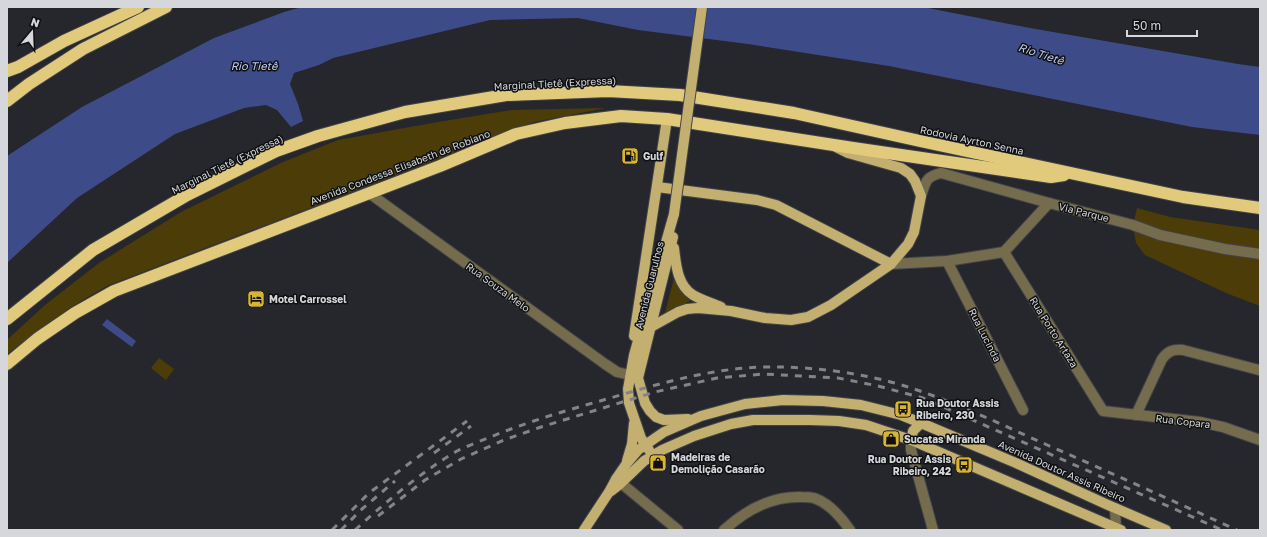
<svg xmlns="http://www.w3.org/2000/svg" width="1267" height="537" font-family="'Golos Text',sans-serif">
  <rect width="100%" height="100%" fill="#25272c"/>
  <g fill="#4c3d08">
    <path d="M606 108 534 122 109 285C73 304 39 329 7 354V340L45 305 99 263 181 212 283 162 338 140 438 122 512 110Z"/>
    <polygon points="1137,208 1170,217 1260,230 1260,306 1226,293 1145,255 1136,243 1133,225"/>
    <polygon points="674,278 690,301 665,313"/>
    <polygon points="159,358 174,369 166,380 151,368"/>
  </g>
  <g fill="#3d4c88">
    <polygon points="302,7 923,7 1030,28 1238,64 1260,67 1260,135 1192,127 889,66 748,44 638,30 578,18 490,20 333,58 319,65 294,73 290,84 298,104 303,121 291,127 277,110 266,105 244,108 175,134 77,198 7,263 7,156 82,107 214,38 284,12"/>
    <polygon points="107,319 136,341 132,347 102,325"/>
  </g>
  <g fill="none" stroke-linecap="round" stroke-linejoin="round">
    <defs>
      <g id="minor">
        <polyline points="369,193 605,364 617,372 630,375"/>
        <path d="M921 196C926 182 925 177 941 173L1049 203 1133 225 1160 235 1225 249 1260 254"/>
        <polyline points="1004,252 1103,411 1200,422 1223,427 1260,440"/>
        <polyline points="947,261 1023,410"/>
        <polyline points="891,264 947,261 1004,252 1049,203"/>
        <path d="M1136 415 1162 359C1168 351 1173 349 1183 350L1259 370"/>
        <polyline points="911,440 911,450 933,530"/>
        <polyline points="616,479 678,530"/>
        <polyline points="1115,508 1116,530"/>
        <path d="M724 530C746 510 772 496 801 497 805 497 810 497 814 498 829 503 841 517 850 530"/>
      </g>
      <g id="major">
        <polyline points="657,187 757,200 776,205 891,264"/>
        <polyline points="673,237 638,378 645,403 650,411 656,417 664,420 688,419"/>
        <path d="M674 248C676 264 677 285 693 295 701 300 712 303 721 307"/>
        <polyline points="651,327 678,312 687,309 698,308 731,311 765,318 791,320 808,317 831,305 891,264 908,244 914,232 921,196 915,181 910,174 901,168 848,153 836,147"/>
        <polyline points="634,336 667,119"/>
        <polyline points="911,440 913,431 921,423"/>
        <polyline points="649,450 641,438 629,403 628,389 634,355 674,214"/>
        <polyline points="627,461 632,444 634,423"/>
        <polyline points="611,491 620,484 644,461 662,450 694,436 731,424 753,420 810,420 839,421 866,425 911,440 1121,530"/>
        <polyline points="584,530 609,492 616,479 627,463 638,450 664,432 701,416 745,404 783,400 823,401 861,405 901,415 921,423 1016,463 1108,505 1166,530"/>
      </g>
      <g id="highway">
        <polyline points="7,71 18,67 64,41 138,7"/>
        <polyline points="7,101 29,84 83,49 166,7"/>
        <polyline points="7,319 93,250 187,195 276,151 318,136 405,112 506,95 608,91 680,95 794,113 920,141 1183,197 1260,208"/>
        <polyline points="7,364 37,339 75,313 114,291 440,166 516,134 565,123 621,116 667,119 853,148 1051,177 1064,175"/>
      </g>
    </defs>
    <use href="#minor" stroke="#414348" stroke-width="12"/>
    <use href="#major" stroke="#414348" stroke-width="12"/>
    <use href="#highway" stroke="#414348" stroke-width="14"/>
    <use href="#minor" stroke="#756b4d" stroke-width="10"/>
    <use href="#major" stroke="#c3af6f" stroke-width="10"/>
    <use href="#highway" stroke="#e2ca7c" stroke-width="12"/>
    <g stroke="#838489" stroke-width="3" stroke-dasharray="7 7" stroke-linecap="butt">
      <polyline points="434,453 471,426"/>
      <polyline points="378,516 425,480 461,459 504,440 541,427 655,392 717,378 764,374 838,378 878,386 923,398 1222,530"/>
      <polyline points="332,530 369,493 467,421"/>
      <polyline points="341,530 362,509 395,481"/>
      <path d="M355 530C387 501 420 473 457 451 467 446 478 442 488 438 522 424 557 413 593 403 652 386 713 366 775 367 817 367 868 374 908 387 955 402 1000 424 1045 444 1109 472 1173 501 1237 530"/>
    </g>
    <defs>
      <polyline id="major-bridge" points="674,214 702,7"/>
    </defs>
    <use href="#major-bridge" stroke="#414348" stroke-width="12" stroke-linecap="butt"/>
    <use href="#major-bridge" stroke="#c3af6f" stroke-width="10"/>
  </g>
  <defs>
    <symbol id="fuel-square" viewBox="-11 -11 22 22"><rect x="-9" y="-9" width="18" height="18" rx="4" fill="#d8b434" stroke="#0f1012"/><path d="M-5.5-6h7V0h2V4h1.3V-2.5L3-4.5l.8-.8L6-3V5H2.5V1h-1V6h-7ZM-4.2-4.7v3.2H.2V-4.7Z" fill="#111"/></symbol>
    <symbol id="hotel-square" viewBox="-11 -11 22 22"><rect x="-9" y="-9" width="18" height="18" rx="4" fill="#d8b434" stroke="#0f1012"/><path d="M-6-4.5h1.5V1H6V5H4.5V3h-9V5H-6ZM-4 0a1.8 1.8 0 1 1 3.6 0ZM.5 0V-2.5h3Q6-2.5 6 0Z" fill="#111"/></symbol>
    <symbol id="bus-square" viewBox="-11 -11 22 22"><rect x="-9" y="-9" width="18" height="18" rx="4" fill="#d8b434" stroke="#0f1012"/><path d="M-5-6H5V4H4V6H2V4H-2V6H-4V4H-5ZM-3.5-4V0h7V-4ZM-3.5 1.2v1.5H-2V1.2ZM2 1.2v1.5H3.5V1.2Z" fill="#111"/></symbol>
    <symbol id="shop-square" viewBox="-11 -11 22 22"><rect x="-9" y="-9" width="18" height="18" rx="4" fill="#d8b434" stroke="#0f1012"/><path d="M-5-2.5h2.3a2.7 3.5 0 0 1 5.4 0H5L5.5 6h-11ZM-1.5-2.5h3a1.5 2.3 0 0 0-3 0Z" fill="#111"/></symbol>
  </defs>
  <g fill-rule="evenodd">
    <use href="#fuel-square" x="620" y="146" width="20" height="20"/>
    <use href="#hotel-square" x="246" y="289" width="20" height="20"/>
    <use href="#bus-square" x="893" y="399" width="20" height="20"/>
    <use href="#shop-square" x="881" y="429" width="20" height="20"/>
    <use href="#shop-square" x="648" y="453" width="20" height="20"/>
    <use href="#bus-square" x="954" y="455" width="20" height="20"/>
  </g>
  <g text-anchor="middle" stroke-width="3" stroke-linejoin="round" paint-order="stroke">
    <g font-size="10" fill="#d6d7db" stroke="#0f1012">
      <text transform="translate(555 83) rotate(-3)" y="4">Marginal Tietê (Expressa)</text>
      <text transform="translate(972 140) rotate(12)" y="4">Rodovia Ayrton Senna</text>
      <text transform="translate(227 164) rotate(-26)" y="4">Marginal Tietê (Expressa)</text>
      <text transform="translate(400 167) rotate(-21)" y="4">Avenida Condessa Elisabeth de Robiano</text>
      <text transform="translate(1084 212) rotate(14)" y="4">Via Parque</text>
      <text transform="translate(649 285) rotate(-76)" y="4">Avenida Guarulhos</text>
      <text transform="translate(498 287) rotate(36)" y="4">Rua Souza Melo</text>
      <text transform="translate(1054 332) rotate(58)" y="4">Rua Porto Artaza</text>
      <text transform="translate(985 335) rotate(63)" y="4">Rua Lucinda</text>
      <text transform="translate(1183 421) rotate(7)" y="4">Rua Copara</text>
      <text transform="translate(1062 471) rotate(24)" y="4">Avenida Doutor Assis Ribeiro</text>
    </g>
    <g font-size="10" font-weight="bold" fill="#d6d7db" stroke="#0f1012" text-anchor="start">
      <text x="643" y="160">Gulf</text>
      <text x="269" y="303">Motel Carrossel</text>
      <text x="916" y="407">Rua Doutor Assis<tspan x="916" dy="12">Ribeiro, 230</tspan></text>
      <text x="904" y="443">Sucatas Miranda</text>
      <text x="671" y="461">Madeiras de<tspan x="671" dy="12">Demolição Casarão</tspan></text>
      <text x="951" y="463" text-anchor="end">Rua Doutor Assis<tspan x="951" dy="12">Ribeiro, 242</tspan></text>
    </g>
    <g font-size="11" font-style="italic" fill="#c0ccf0" stroke="#0f1012">
      <text transform="translate(1041 54) rotate(18)" y="4">Rio Tietê</text>
      <text x="254" y="70">Rio Tietê</text>
    </g>
  </g>
  <rect width="1267" height="537" fill="none" stroke="#d6d7db" stroke-width="16"/>
  <g transform="translate(32 32) rotate(19)" stroke="#0f1012" stroke-width="3" paint-order="stroke">
  <path d="M0-3L7 15L0 10L-7 15Z" fill="#d6d7db"/>
  <text y="-6" font-size="11" font-weight="bold" text-anchor="middle" fill="#d6d7db">N</text>
  </g>
  <path d="M1127 30v6h70v-6" fill="none" stroke="#d6d7db" stroke-width="2"/>
  <text x="1133" y="30" font-size="12" fill="#d6d7db" stroke="#0f1012" stroke-width="3" paint-order="stroke">50 m</text>
</svg>
